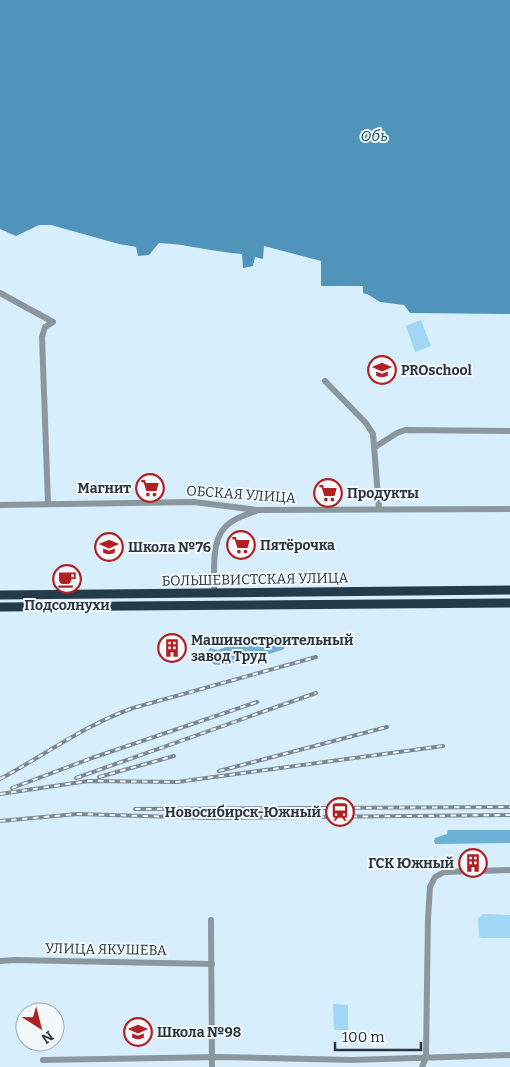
<svg xmlns="http://www.w3.org/2000/svg" width="510" height="1067" font-family="Bitter,serif">
  <rect width="100%" height="100%" fill="#d7eefc"/>
  <g fill="#a2d6f7">
    <polygon points="421,320 431,346 415,352 406,326"/>
    <polygon points="483,914 510,915 510,938 481,938 479,936 478,919"/>
    <polygon points="333,1004 348,1005 348,1030 334,1030"/>
  </g>
  <g fill="#6cb0d8">
    <path d="M275 635 284 636 287 641 284 649C270 654 226 668 213 664L207 652 210 648 218 650 251 637Z"/>
    <polygon points="448,830 510,830 510,843 435,844 434,841 435,838 447,834"/>
  </g>
  <path fill="#5194bb" d="M0 0H510V314L410 313 404 305 380 302 369 295 363 293V286H321V261L264 246 263 259 255 257 253 266 243 268 242 254C214 252 187 244 159 243L149 255 138 256 136 247 119 244 51 225H39L16 236 0 229Z"/>
  <g fill="none" stroke-linecap="round" stroke-linejoin="round">
    <g stroke="#8b979e" stroke-width="6">
      <polyline points="0,293 53,322 45,327 42,337 48,504"/>
      <polyline points="325,381 366,423 373,434 379,509"/>
      <polyline points="375,447 397,433 405,430 510,431"/>
      <polyline points="0,505 194,502 257,510 510,509"/>
      <path d="M214 593C215 571 209 536 231 522 238 517 248 514 256 511"/>
      <polyline points="211,920 212,1067"/>
      <polyline points="0,961 15,960 212,964"/>
      <polyline points="43,1060 220,1057 352,1060 510,1055"/>
      <polyline points="422,1067 426,1057 428,918 430,887 435,877 444,872 510,870"/>
    </g>
    <g stroke="#243b4a" stroke-width="9">
      <polyline points="0,595 510,590"/>
      <polyline points="0,607 510,603"/>
    </g>
    <defs>
      <g id="rail">
        <polyline points="219,771 387,727"/>
        <polyline points="99,777 174,756"/>
        <polyline points="76,778 316,693"/>
        <path d="M0 779C45 755 85 725 133 708L316 657"/>
        <polyline points="12,788 92,758 257,702"/>
        <polyline points="0,794 88,781 177,782 443,746"/>
        <polyline points="135,809 510,807"/>
        <polyline points="0,821 77,814 210,818 510,815"/>
      </g>
    </defs>
    <use href="#rail" stroke="#7a8a95" stroke-width="4"/>
    <use href="#rail" stroke="#f2f8fc" stroke-width="2" stroke-dasharray="5.5" stroke-linecap="butt"/>
  </g>
  <defs>
    <symbol id="school-ring" viewBox="-11 -11 22 22"><circle r="9.5" fill="#f2f8fc" stroke="#b12023" stroke-width="1.5"/><path d="M0-5L7-2L0 1L-7-2ZM-4 1L0 2.5L4 1V4Q0 6-4 4Z" fill="#b12023"/></symbol>
    <symbol id="supermarket-ring" viewBox="-11 -11 22 22"><circle r="9.5" fill="#f2f8fc" stroke="#b12023" stroke-width="1.5"/><path d="M-6-5.5h2.5l.6 2H6L4.5 2H-2.5L-4.4-4H-6ZM-1.5 3.2a1.3 1.3 0 1 0 .1 0ZM3 3.2a1.3 1.3 0 1 0 .1 0Z" fill="#b12023"/></symbol>
    <symbol id="cafe-ring" viewBox="-11 -11 22 22"><circle r="9.5" fill="#f2f8fc" stroke="#b12023" stroke-width="1.5"/><path d="M-5.5-4.5H6V0H3Q3 3.5 0 3.5H-2.5Q-5.5 3.5-5.5 0ZM3-3.2v2h1.7v-2ZM-6 4.5H4V6H-6Z" fill="#b12023"/></symbol>
    <symbol id="building-ring" viewBox="-11 -11 22 22"><circle r="9.5" fill="#f2f8fc" stroke="#b12023" stroke-width="1.5"/><path d="M-4-6H4V6H1V3H-1V6H-4ZM-2.5-4.3h1.7v1.8h-1.7ZM.8-4.3h1.7v1.8H.8ZM-2.5-1h1.7V.8h-1.7ZM.8-1h1.7V.8H.8Z" fill="#b12023"/></symbol>
    <symbol id="station-ring" viewBox="-11 -11 22 22"><circle r="9.5" fill="#f2f8fc" stroke="#b12023" stroke-width="1.5"/><path d="M-3-6H3Q5-6 5-4V2Q5 4 3 4L4.5 6H3L1.5 4h-3L-3 6H-4.5L-3 4Q-5 4-5 2V-4Q-5-6-3-6ZM-3.5-4v3h7v-3ZM-3.5 1v1.5H-2V1ZM2 1v1.5H3.5V1Z" fill="#b12023"/></symbol>
  </defs>
  <g fill-rule="evenodd">
    <use href="#school-ring" x="366" y="354" width="32" height="32"/>
    <use href="#supermarket-ring" x="134" y="472" width="32" height="32"/>
    <use href="#supermarket-ring" x="312" y="477" width="32" height="32"/>
    <use href="#supermarket-ring" x="225" y="529" width="32" height="32"/>
    <use href="#school-ring" x="93" y="531" width="32" height="32"/>
    <use href="#cafe-ring" x="51" y="563" width="32" height="32"/>
    <use href="#building-ring" x="156" y="632" width="32" height="32"/>
    <use href="#station-ring" x="324" y="796" width="32" height="32"/>
    <use href="#building-ring" x="457" y="847" width="32" height="32"/>
    <use href="#school-ring" x="122" y="1016" width="32" height="32"/>
  </g>
  <g text-anchor="middle" stroke-width="4" stroke-linejoin="round" paint-order="stroke">
    <g font-size="14" font-weight="bold" fill="#2a353d" stroke="#f2f8fc" text-anchor="start">
      <text x="401" y="375">PROschool</text>
      <text x="131" y="493" text-anchor="end">Магнит</text>
      <text x="347" y="498">Продукты</text>
      <text x="260" y="550">Пятёрочка</text>
      <text x="128" y="552">Школа №76</text>
      <text x="67" y="610" text-anchor="middle">Подсолнухи</text>
      <text x="191" y="645">Машиностроительный<tspan x="191" dy="16">завод Труд</tspan></text>
      <text x="321" y="817" text-anchor="end">Новосибирск-Южный</text>
      <text x="454" y="868" text-anchor="end">ГСК Южный</text>
      <text x="157" y="1037">Школа №98</text>
    </g>
    <g font-size="14" fill="#2a353d" stroke="#f2f8fc">
      <text transform="translate(241 494) rotate(4)" y="5">ОБСКАЯ УЛИЦА</text>
      <text transform="translate(255 579) rotate(-1)" y="5">БОЛЬШЕВИСТСКАЯ УЛИЦА</text>
      <text transform="translate(106 949) rotate(1)" y="5">УЛИЦА ЯКУШЕВА</text>
    </g>
    <g font-size="15" font-style="italic" fill="#1d516e" stroke="#f2f8fc">
      <text x="374" y="141">Обь</text>
    </g>
  </g>
  <g transform="translate(40 1027) rotate(144)"><circle r="24" fill="#f2f8fc" stroke="#a2aab0"/>
  <path d="M0-4L9 19L0 12L-9 19Z" fill="#b12023"/>
  <text y="-8" font-size="14" font-weight="bold" text-anchor="middle" fill="#2a353d">N</text>
  </g>
  <path d="M335 1042v8h86v-8" fill="none" stroke="#2a353d" stroke-width="2.5"/>
  <text x="342" y="1042" font-size="15" fill="#2a353d" stroke="#f2f8fc" stroke-width="4" paint-order="stroke">100 m</text>
</svg>
